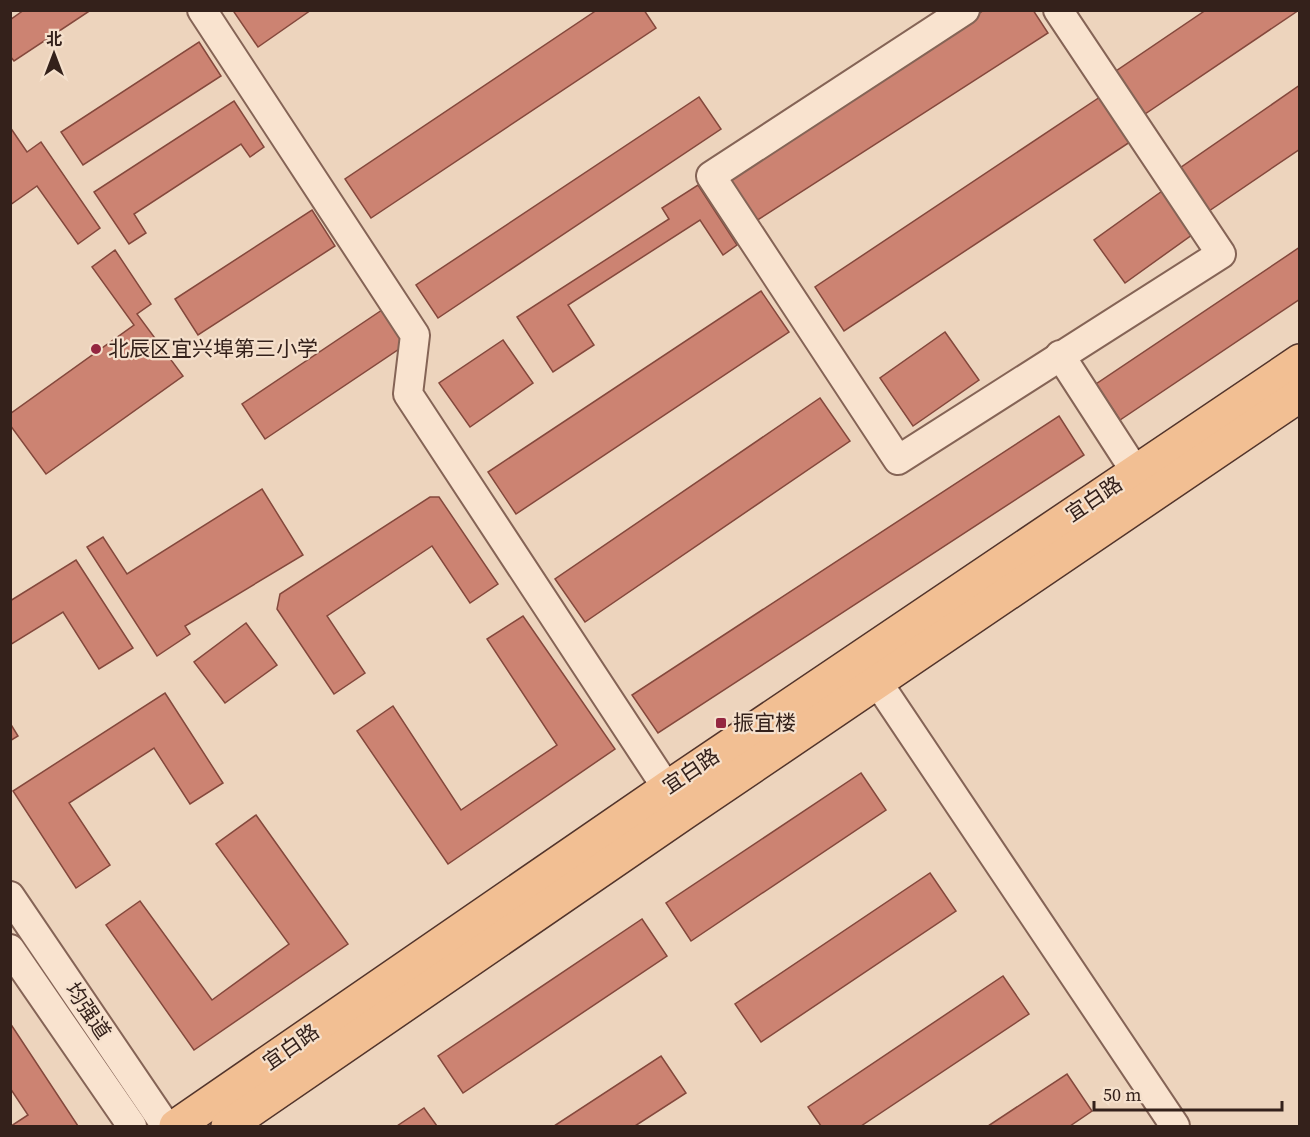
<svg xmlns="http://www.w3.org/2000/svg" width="1310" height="1137" font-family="'Source Serif 4','Noto Sans SC',serif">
  <rect width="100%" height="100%" fill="#edd4bd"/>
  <g fill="#cc8372" stroke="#84483c" stroke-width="1.5">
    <polygon points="24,10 91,10 14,61 10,56 10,20"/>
    <polygon points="235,10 311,10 258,47 234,12"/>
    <polygon points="597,10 644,10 656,28 371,218 345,179"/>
    <polygon points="984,10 1033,10 1048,33 753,223 724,178"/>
    <polygon points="1206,10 1299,10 1145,114 1116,71"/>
    <polygon points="199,42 221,76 83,165 61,132"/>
    <polygon points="1300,85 1300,149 1206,213 1177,170"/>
    <polygon points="1103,95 1133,140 844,331 815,287"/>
    <polygon points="699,97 721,129 438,318 416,285"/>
    <polygon points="234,101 264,147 250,157 241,144 134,214 146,233 129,244 94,192"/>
    <polygon points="12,130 27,152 41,142 100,228 78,244 37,186 10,205 10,132"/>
    <polygon points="698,185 737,245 723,255 700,220 568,305 594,345 553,372 517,317 669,219 662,208"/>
    <polygon points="1165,189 1196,232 1125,283 1094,240"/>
    <polygon points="312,210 335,246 198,335 175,299"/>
    <polygon points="1300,247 1300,299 1120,420 1096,384"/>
    <polygon points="115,250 151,304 137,314 183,376 46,474 10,425 10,414 134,325 92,267"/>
    <polygon points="761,291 789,332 516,514 488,472"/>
    <polygon points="382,310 405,345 265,439 242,404"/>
    <polygon points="945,332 979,380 913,426 880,378"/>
    <polygon points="503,340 533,383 470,427 439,383"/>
    <polygon points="820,398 850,441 585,622 555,579"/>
    <polygon points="1059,416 1084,455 658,733 632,695"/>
    <polygon points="262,489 303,555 185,626 190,634 157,656 87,547 103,537 127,574"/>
    <polygon points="430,497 439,497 498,584 470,603 432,546 327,616 365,673 334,694 277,609 280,594"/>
    <polygon points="76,560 133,648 99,669 63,612 10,645 10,601"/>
    <polygon points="523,616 615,749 448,864 357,731 393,706 461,810 557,745 487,639"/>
    <polygon points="246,623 277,665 225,703 194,662"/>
    <polygon points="165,693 223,783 190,804 154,748 69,803 110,865 76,888 13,791"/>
    <polygon points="10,723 18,736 10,741"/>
    <polygon points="861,773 886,810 691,941 666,903"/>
    <polygon points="256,815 348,944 194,1050 106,925 140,901 212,1000 289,944 216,844"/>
    <polygon points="930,873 956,911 761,1042 735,1004"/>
    <polygon points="642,919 667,956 463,1093 438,1056"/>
    <polygon points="1003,976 1029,1014 861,1126 821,1126 808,1107"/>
    <polygon points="10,1023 78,1126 11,1126 28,1115 10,1088"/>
    <polygon points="661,1056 686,1093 635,1126 554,1126"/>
    <polygon points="1067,1074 1092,1111 1070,1126 988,1126"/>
    <polygon points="424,1108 437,1126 397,1126"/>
  </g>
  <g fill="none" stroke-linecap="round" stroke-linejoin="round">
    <defs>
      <g id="minor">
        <polyline points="202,10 415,335 408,394 680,808"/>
        <polyline points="965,10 711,176 898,460 1221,254 1058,10"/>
        <polyline points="1060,355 1148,491"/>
        <polyline points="866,665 1175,1126"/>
        <polyline points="10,896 166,1126"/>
        <polyline points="10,949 132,1126"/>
      </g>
      <g id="major">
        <polyline points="176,1126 667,788 1300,361"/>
        <polyline points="228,1126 684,813 1300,395"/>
      </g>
    </defs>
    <use href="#minor" stroke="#856456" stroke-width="32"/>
    <use href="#major" stroke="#52342b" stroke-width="36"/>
    <use href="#minor" stroke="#f9e3cf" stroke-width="28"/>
    <use href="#major" stroke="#f2bf93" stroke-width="33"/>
  </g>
  <g fill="#942640" stroke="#f5e0cc" stroke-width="2">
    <circle cx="96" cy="349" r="6"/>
    <rect x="715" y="717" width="12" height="12" rx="3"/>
  </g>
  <g text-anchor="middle" stroke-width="4.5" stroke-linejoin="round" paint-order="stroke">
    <g font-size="21" fill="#34211b" stroke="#f5e0cc" text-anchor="start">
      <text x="108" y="356">北辰区宜兴埠第三小学</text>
      <text x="733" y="730">振宜楼</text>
    </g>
    <g font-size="21" fill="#34211b" stroke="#f5e0cc">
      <text transform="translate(1094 499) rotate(-34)" y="7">宜白路</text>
      <text transform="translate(691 771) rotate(-34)" y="7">宜白路</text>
      <text transform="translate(88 1011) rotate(56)" y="7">均强道</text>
      <text transform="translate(291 1047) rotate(-35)" y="7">宜白路</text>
    </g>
  </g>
  <rect width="1310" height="1137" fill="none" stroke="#34211b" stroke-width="24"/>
  <g transform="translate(54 54)" stroke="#f5e0cc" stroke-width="4.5" paint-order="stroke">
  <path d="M0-4.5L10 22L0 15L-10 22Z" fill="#34211b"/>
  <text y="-9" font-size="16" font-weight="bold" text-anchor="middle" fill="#34211b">北</text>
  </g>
  <path d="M1094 1101v9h188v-9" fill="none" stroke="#34211b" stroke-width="3"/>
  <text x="1103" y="1101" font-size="18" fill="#34211b" stroke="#f5e0cc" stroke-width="4.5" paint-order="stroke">50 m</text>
</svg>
